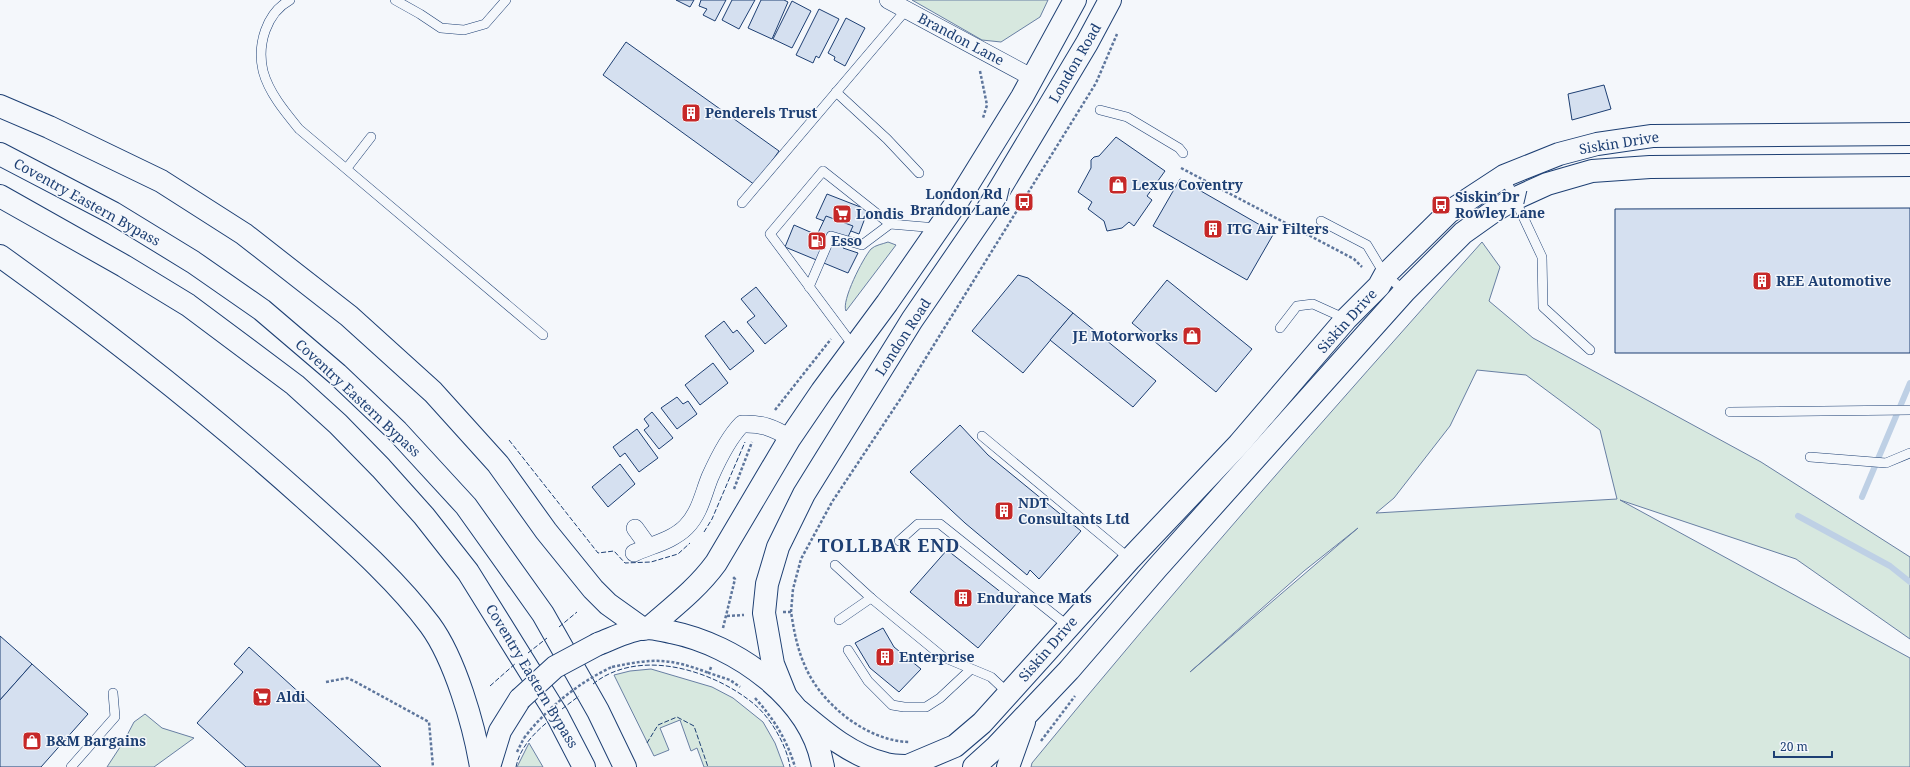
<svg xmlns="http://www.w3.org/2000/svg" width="1910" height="767" font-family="'Noto Serif',serif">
  <rect width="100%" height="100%" fill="#f4f7fb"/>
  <g fill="#d7e8df" stroke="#687fa3" fill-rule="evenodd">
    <polygon points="912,0 1048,0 1040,17 1001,42 982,40"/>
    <path d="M888 242 896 245 846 311C841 301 863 258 871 249 875 245 883 244 888 242Z"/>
    <path d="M1482 242 1500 267 1489 301 1533 338 1761 462 1910 557V639L1796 559 1620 500 1910 658V767H1031L1032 763C1176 587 1329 413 1482 242ZM1477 370 1526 375 1600 430 1617 499 1376 513 1394 498 1450 426ZM1358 528 1190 672 1304 571Z"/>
    <polygon points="651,669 712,687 733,698 763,722 775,743 784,767 704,767 697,748 691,751 680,720 660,728 669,750 654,756 614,675 630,671"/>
    <polygon points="145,714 162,728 194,738 154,767 107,767 124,741 134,722"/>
    <polygon points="529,743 543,767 517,767"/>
  </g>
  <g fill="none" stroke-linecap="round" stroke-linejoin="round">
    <g stroke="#bed0e5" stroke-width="6">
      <polyline points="1862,497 1910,383"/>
      <polyline points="1798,516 1890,566 1910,582"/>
    </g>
  </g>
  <g fill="#d5e0f0" stroke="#1d3f73">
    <polygon points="676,0 694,0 690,7"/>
    <polygon points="701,0 726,0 715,21 703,15 707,9 699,6"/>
    <polygon points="732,0 755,0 739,29 722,20"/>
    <polygon points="761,0 784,0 788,2 772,39 748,28"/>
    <polygon points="792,1 811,11 792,48 773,39"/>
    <polygon points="819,9 839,19 819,58 816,56 813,63 796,55"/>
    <polygon points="846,18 865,28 845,66 834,60 835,57 828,53"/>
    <polygon points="626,42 779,151 755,185 603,75"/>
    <polygon points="1604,85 1611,109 1572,120 1568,94"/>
    <polygon points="1116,137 1165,171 1147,196 1152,200 1134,226 1129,222 1122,228 1107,231 1104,221 1088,209 1092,202 1078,192 1091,168 1091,160 1094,157 1099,156"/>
    <polygon points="1180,179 1274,233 1247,280 1153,226"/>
    <polygon points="827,194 868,210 859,234 816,218"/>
    <polygon points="1910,208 1910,353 1615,353 1615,209"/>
    <polygon points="826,216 853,226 843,248 858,253 848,273 785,247 794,225 817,235"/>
    <polygon points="1018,275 1028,278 1073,313 1023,373 972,331"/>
    <polygon points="1167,280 1252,349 1216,392 1132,323"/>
    <polygon points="756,287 787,326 765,344 747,322 755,316 741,299"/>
    <polygon points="1073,313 1156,381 1133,407 1050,340"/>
    <polygon points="724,321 733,333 737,330 754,351 730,370 705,336"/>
    <polygon points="713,363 728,383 700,405 685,385"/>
    <polygon points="677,397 683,404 688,401 697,414 677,429 661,408"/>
    <polygon points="652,412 673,438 659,449 644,430 649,426 644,419"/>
    <polygon points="960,425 988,455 1081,531 1039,579 1030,570 1027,575 965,523 910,472"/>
    <polygon points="637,429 658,458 639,472 625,453 620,457 613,447"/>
    <polygon points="620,464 635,484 608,507 592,487"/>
    <polygon points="947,550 1016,604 978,648 910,592"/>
    <polygon points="883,628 894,647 921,669 899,692 870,668 855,643"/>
    <polygon points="0,636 32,664 0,700"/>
    <polygon points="249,647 381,767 246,767 197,723 243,672 234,664"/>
    <polygon points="32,664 88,714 41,767 0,767 0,700"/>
  </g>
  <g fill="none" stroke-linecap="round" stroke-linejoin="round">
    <defs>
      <g id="service">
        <path d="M290 0C266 13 257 45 263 71 269 93 285 112 299 129L543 335"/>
        <polyline points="395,0 420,14 441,28 464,30 485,24 506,0"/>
        <polyline points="836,92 887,139 919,173"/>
        <polyline points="1100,110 1127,117 1179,148 1183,153"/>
        <polyline points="347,168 371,137"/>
        <polyline points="1504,176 1542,257 1543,307 1590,350"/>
        <polyline points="742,203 906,10"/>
        <polyline points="1321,221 1367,245 1385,275 1405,291"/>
        <polyline points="809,287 831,236 862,245 890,224"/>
        <polyline points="1280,328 1297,306 1313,304 1346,319"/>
        <polyline points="855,348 770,234 823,171 890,224 937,228"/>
        <polyline points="1730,412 1910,410"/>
        <polyline points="982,436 1130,559"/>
        <polyline points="1810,457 1886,463 1910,453"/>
        <polyline points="899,541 918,524 940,524 1068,626"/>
        <polyline points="835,565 871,598 943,657 991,677 1009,694"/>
        <polyline points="839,620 871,598"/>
        <polyline points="848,650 868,681 892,705 904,707 926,707 940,698 970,670"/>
        <polyline points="71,767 115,717 113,693"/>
      </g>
      <g id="minor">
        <polyline points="888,0 1033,78"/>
        <polyline points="635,528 648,546"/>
        <path d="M634 553C651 545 672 541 686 527 700 513 703 494 710 477 718 459 728 438 742 424 761 423 774 428 790 438"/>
      </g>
      <g id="tertiary">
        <path d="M799 711C825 733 852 756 886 764 897 767 909 765 920 767"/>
        <polyline points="910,765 955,746 982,723 1130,559 1239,444 1346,319 1379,286 1385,275 1449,212 1504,176 1559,154 1597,144 1652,136 1910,134"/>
        <polyline points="974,767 995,748 1069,670 1157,568 1405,291 1463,233 1494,211 1514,199 1547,184 1592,171 1650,167 1910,165"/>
        <polyline points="1008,767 1024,722"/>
      </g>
      <g id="trunk">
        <polyline points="0,106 49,127 161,181 244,234 349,316 433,392 498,464 546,531 593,589 608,604 643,629"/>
        <polyline points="0,154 113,213 193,262 262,310 337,374 397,431 466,506 543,614 598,711 625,767"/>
        <polyline points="0,196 124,266 188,305 295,385 338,424 381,468 424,516 468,572 557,715 584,767"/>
        <path d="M0 256C105 331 207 411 303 497 346 536 395 578 430 625 455 659 474 725 481 767"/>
        <path d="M649 628C673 607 697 589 716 563L790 438 822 391 887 303 959 199 1022 97 1075 0"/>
        <path d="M598 644C614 638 630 629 647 628 655 628 664 631 671 632 736 645 812 699 823 767"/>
        <polyline points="785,694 773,664 764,613 767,584 778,547 804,494 912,320 986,212 1087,43 1110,0"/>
        <polyline points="489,767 500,731 520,699"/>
      </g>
    </defs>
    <use href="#service" stroke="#1d3f73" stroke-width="10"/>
    <use href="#minor" stroke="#1d3f73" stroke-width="18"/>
    <use href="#tertiary" stroke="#1d3f73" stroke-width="24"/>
    <use href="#trunk" stroke="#1d3f73" stroke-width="24"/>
    <g stroke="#5e769c" stroke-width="2.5" stroke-dasharray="3 2" stroke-linecap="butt">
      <polyline points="980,71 987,105 983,118"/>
      <polyline points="1181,168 1354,259 1362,267"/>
      <polyline points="775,410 831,339"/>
      <polyline points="734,489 752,442"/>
      <path d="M783 612H791C794 631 797 648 805 666 821 704 867 741 909 742"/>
      <polyline points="791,612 793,589 801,559 832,502 901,398 1096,83 1117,34"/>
      <polyline points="727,616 744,615"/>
      <polyline points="723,628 735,579 732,576"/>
      <path d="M612 667C654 658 669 658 709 673"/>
      <polyline points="711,667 709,673 730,680 740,687"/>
      <polyline points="326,682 347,678 354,681 429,722 433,767"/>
      <path d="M755 698C774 719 787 740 795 767"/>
      <polyline points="1041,741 1075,696"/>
      <polyline points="517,752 524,738"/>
    </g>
    <use href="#service" stroke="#f4f7fb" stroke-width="9"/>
    <use href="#minor" stroke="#f4f7fb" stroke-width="17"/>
    <use href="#tertiary" stroke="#f4f7fb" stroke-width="22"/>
    <use href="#trunk" stroke="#f4f7fb" stroke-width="22"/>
    <defs>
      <polyline id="trunk-bridge" points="520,699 555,667 598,644"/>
    </defs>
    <use href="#trunk-bridge" stroke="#1d3f73" stroke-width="24" stroke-linecap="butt"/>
    <path stroke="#5e769c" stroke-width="2.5" stroke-dasharray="3 2" stroke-linecap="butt" d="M524 738C546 709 579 682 612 667"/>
    <use href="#trunk-bridge" stroke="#f4f7fb" stroke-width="22"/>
    <g stroke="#1d3f73" stroke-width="1" stroke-dasharray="5 2" stroke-linecap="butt">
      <polyline points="509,440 598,553 614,551 625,563 651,562 678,554 690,543"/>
      <polyline points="704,532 712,519 745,442"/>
      <polyline points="559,627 577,612"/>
      <polyline points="528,653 547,638"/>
      <path d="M593 684C639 647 713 670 754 704 771 718 787 746 790 767"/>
      <polyline points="490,686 516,663"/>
      <polyline points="562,709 579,696"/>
      <polyline points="647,743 658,725 677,717 694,726 708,767"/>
      <path d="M516 767C520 747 535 732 550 720"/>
    </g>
  </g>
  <defs>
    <symbol id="building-square" viewBox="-11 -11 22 22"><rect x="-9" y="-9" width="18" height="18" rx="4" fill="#c62828" stroke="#f4f7fb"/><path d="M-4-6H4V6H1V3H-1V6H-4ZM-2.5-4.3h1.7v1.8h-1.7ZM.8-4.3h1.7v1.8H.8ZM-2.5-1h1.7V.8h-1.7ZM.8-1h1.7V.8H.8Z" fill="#fff"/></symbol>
    <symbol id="shop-square" viewBox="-11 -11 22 22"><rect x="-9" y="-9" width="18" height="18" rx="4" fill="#c62828" stroke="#f4f7fb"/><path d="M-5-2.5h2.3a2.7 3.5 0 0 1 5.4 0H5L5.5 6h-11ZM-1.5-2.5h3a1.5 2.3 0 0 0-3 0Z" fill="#fff"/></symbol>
    <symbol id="bus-square" viewBox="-11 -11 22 22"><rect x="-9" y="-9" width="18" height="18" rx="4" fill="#c62828" stroke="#f4f7fb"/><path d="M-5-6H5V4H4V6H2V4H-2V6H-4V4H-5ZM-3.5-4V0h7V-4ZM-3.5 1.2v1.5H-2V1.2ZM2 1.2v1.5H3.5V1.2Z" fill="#fff"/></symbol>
    <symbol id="supermarket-square" viewBox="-11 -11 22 22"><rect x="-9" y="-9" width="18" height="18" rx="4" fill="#c62828" stroke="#f4f7fb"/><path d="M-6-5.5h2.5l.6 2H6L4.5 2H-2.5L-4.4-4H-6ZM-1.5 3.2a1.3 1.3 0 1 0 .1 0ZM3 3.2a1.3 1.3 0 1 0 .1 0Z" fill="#fff"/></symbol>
    <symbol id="fuel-square" viewBox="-11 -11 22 22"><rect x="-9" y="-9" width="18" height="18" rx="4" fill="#c62828" stroke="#f4f7fb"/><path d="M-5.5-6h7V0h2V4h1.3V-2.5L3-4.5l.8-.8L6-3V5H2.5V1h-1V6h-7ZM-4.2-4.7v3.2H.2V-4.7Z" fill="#fff"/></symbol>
  </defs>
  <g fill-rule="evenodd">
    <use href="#building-square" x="680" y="102" width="22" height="22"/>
    <use href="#shop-square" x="1107" y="174" width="22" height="22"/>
    <use href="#bus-square" x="1013" y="191" width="22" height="22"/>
    <use href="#bus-square" x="1430" y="194" width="22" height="22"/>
    <use href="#supermarket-square" x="831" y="203" width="22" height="22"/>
    <use href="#building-square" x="1202" y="218" width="22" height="22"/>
    <use href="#fuel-square" x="806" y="230" width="22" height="22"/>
    <use href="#building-square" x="1751" y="270" width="22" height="22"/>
    <use href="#shop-square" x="1181" y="325" width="22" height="22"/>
    <use href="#building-square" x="993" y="500" width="22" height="22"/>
    <use href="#building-square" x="952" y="587" width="22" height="22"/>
    <use href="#building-square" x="874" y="646" width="22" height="22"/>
    <use href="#supermarket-square" x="251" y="686" width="22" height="22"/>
    <use href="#shop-square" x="21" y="730" width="22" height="22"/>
  </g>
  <g text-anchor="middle" stroke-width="3" stroke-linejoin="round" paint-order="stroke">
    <g font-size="14" fill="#1d3f73" stroke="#f4f7fb">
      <text transform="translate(961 39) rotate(28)" y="5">Brandon Lane</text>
      <text transform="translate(1075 63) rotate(-60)" y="5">London Road</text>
      <text transform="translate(1619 143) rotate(-9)" y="5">Siskin Drive</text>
      <text transform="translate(87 202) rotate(29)" y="5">Coventry Eastern Bypass</text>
      <text transform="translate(1347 321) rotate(-48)" y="5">Siskin Drive</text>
      <text transform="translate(903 337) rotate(-57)" y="5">London Road</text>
      <text transform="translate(358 398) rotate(43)" y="5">Coventry Eastern Bypass</text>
      <text transform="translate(1048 649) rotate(-49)" y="5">Siskin Drive</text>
      <text transform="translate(532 676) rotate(59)" y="5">Coventry Eastern Bypass</text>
    </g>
    <g font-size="14" font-weight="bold" fill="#1d3f73" stroke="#f4f7fb" text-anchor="start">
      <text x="705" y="118">Penderels Trust</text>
      <text x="1132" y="190">Lexus Coventry</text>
      <text x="1010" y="199" text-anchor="end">London Rd /<tspan x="1010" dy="16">Brandon Lane</tspan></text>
      <text x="1455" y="202">Siskin Dr /<tspan x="1455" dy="16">Rowley Lane</tspan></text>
      <text x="856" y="219">Londis</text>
      <text x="1227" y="234">ITG Air Filters</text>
      <text x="831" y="246">Esso</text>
      <text x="1776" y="286">REE Automotive</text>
      <text x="1178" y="341" text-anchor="end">JE Motorworks</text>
      <text x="1018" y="508">NDT<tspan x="1018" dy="16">Consultants Ltd</tspan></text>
      <text x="977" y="603">Endurance Mats</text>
      <text x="899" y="662">Enterprise</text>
      <text x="276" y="702">Aldi</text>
      <text x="46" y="746">B&amp;M Bargains</text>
    </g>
    <g font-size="18" font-weight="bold" letter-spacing="1" fill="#1d3f73" stroke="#f4f7fb">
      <text x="889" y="552">TOLLBAR END</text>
    </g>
  </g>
  <path d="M1774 751v6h58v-6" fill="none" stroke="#1d3f73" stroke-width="2"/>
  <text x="1780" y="751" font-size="12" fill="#1d3f73" stroke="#f4f7fb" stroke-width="3" paint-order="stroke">20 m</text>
</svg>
